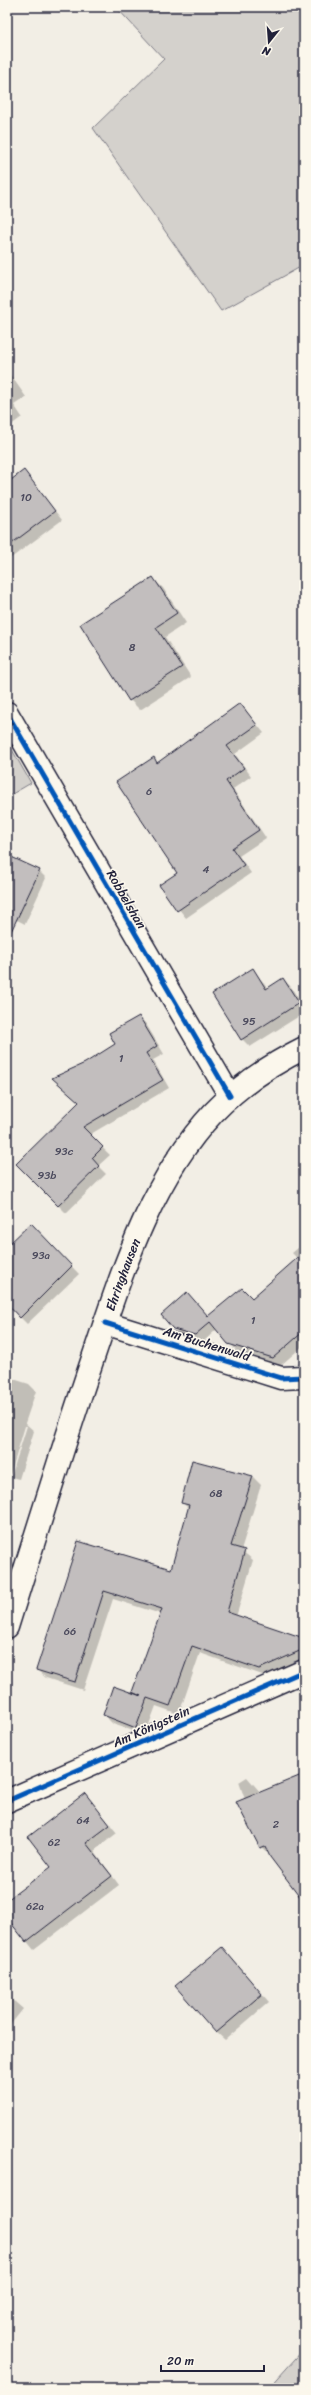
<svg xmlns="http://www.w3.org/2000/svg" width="311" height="2395" font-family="Sriracha,sans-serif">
  <rect width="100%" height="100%" fill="#f2eee5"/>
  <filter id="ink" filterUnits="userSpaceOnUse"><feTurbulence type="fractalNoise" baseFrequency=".025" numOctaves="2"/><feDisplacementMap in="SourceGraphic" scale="8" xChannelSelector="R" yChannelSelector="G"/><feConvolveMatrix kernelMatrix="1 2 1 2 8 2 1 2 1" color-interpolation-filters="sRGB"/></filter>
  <g filter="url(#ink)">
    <g fill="#d4d1cc" stroke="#7b7a84">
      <polygon points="116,7 304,7 304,265 221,311 93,128 164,59"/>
      <polygon points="7,741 31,783 7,797"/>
      <polygon points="304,2349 304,2388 269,2388"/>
    </g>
    <g fill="#0003">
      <polygon points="7,370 26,397 14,405 22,417 7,428"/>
      <polygon points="24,471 62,520 7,561 7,484"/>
      <polygon points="153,579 163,588 186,623 165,637 191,677 140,710 130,700"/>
      <polygon points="240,704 264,733 235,754 251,776 233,789 266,838 239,856 251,873 186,918 160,885 178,873 154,759 158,763"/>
      <polygon points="7,856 39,871 46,878 25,924 7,915"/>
      <polygon points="253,970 268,988 283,979 291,987 304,1008 304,1013 250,1047 242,1039"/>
      <polygon points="139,1017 146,1024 164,1054 153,1060 169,1088 89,1135 110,1155 98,1166 106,1174 66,1213 17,1164 80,1102 85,1064 116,1045"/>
      <polygon points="31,1224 79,1274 27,1324 7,1304 7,1248"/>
      <polygon points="304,1243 304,1345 281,1365 237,1351 217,1329 203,1342 182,1336 174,1328 187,1293 209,1317 252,1299 298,1259 292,1253"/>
      <polygon points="7,1377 29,1384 36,1391 25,1423 34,1431 19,1479 11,1477 27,1426 25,1426 10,1476 7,1475"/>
      <polygon points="252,1476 261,1485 241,1550 253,1560 236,1617 304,1639 304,1662 268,1677 200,1653 179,1714 156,1706 145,1735 113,1724 104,1715 136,1695 133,1692 161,1614 113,1599 83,1690 46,1678 37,1670 78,1542 172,1570 189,1509 182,1502"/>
      <polygon points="304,1775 304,1901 270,1855 261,1847 239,1782 247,1777 261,1793"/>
      <polygon points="85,1794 117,1833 94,1851 119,1885 34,1950 7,1917 7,1902 52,1867"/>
      <polygon points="222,1948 269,2002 225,2040 216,2032"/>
      <polygon points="7,1995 23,2009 7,2029"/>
    </g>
    <g fill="#c2bebe" stroke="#22223b">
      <polygon points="24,470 55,511 7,547 7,483"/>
      <polygon points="153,577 177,613 156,627 182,667 129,701 80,624"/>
      <polygon points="240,703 257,725 227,746 244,768 226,781 259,830 232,848 244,865 177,911 159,885 177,873 116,782 154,757 157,763"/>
      <polygon points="7,855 40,870 7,940"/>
      <polygon points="253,968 266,989 283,978 299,1003 241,1040 212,994"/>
      <polygon points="139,1016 157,1046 146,1053 163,1080 83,1127 103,1147 92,1158 99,1166 58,1206 16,1164 79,1102 52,1078 85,1063 115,1044 109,1033"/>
      <polygon points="31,1223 72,1266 20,1318 7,1304 7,1246"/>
      <polygon points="304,1252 304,1331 273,1358 228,1344 210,1322 195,1335 173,1329 161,1315 187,1292 208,1316 242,1288 252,1298"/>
      <polygon points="192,1460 253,1476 231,1546 245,1550 227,1612 304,1638 304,1649 259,1669 192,1646 170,1706 147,1698 136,1728 103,1715 113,1686 141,1696 132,1692 162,1609 104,1591 75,1682 36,1670 78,1541 171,1569 189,1505 181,1503"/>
      <polygon points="304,1774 304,1902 270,1857 265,1846 260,1848 236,1802"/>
      <polygon points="85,1793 110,1825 86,1843 112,1876 26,1942 7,1918 7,1900 51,1867 28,1837"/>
      <polygon points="222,1947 262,1994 216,2033 175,1986"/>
    </g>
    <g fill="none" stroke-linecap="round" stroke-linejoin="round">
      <defs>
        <g id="street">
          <polyline points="7,713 230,1096"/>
          <polyline points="105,1323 281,1378 304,1377"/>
          <polyline points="7,1801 304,1671"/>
        </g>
        <g id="secondary">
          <path id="s1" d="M7 1627C35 1538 62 1449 92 1361 121 1275 150 1180 214 1112 239 1086 272 1064 304 1048"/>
        </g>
      </defs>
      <use href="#street" stroke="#22223b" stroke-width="25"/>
      <use href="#secondary" stroke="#22223b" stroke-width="25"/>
      <use href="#street" stroke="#fbf7ec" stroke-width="22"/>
      <use href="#secondary" stroke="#fbf7ec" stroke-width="22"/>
      <defs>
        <g id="cycleway">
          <polyline points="7,713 230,1096"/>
          <polyline points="105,1323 281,1378 304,1377"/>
          <polyline points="7,1801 304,1671"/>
        </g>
      </defs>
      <use href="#cycleway" stroke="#fbf7ec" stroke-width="8"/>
      <use href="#cycleway" stroke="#0057b8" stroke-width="5"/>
    </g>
  </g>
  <g text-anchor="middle" stroke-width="3.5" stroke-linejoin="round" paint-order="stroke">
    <g font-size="11" fill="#4a495c">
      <text x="26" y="501">10</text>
      <text x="132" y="651">8</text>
      <text x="149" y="795">6</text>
      <text x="206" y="873">4</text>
      <text x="249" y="1025">95</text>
      <text x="121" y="1062">1</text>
      <text x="64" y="1155">93c</text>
      <text x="47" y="1179">93b</text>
      <text x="41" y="1259">93a</text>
      <text x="253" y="1324">1</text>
      <text x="216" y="1497">68</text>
      <text x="70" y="1635">66</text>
      <text x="83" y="1824">64</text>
      <text x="276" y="1828">2</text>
      <text x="54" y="1846">62</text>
      <text x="35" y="1910">62a</text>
    </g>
    <g font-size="13" fill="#22223b" stroke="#fbf7ec">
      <text transform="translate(127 899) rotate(60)" y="5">Robbelshan</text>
      <text dy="5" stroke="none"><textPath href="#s1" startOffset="371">Ehringhausen</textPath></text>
      <text transform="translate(207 1343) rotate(17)" y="5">Am Buchenwald</text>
      <text transform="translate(151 1726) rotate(-24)" y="5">Am Königstein</text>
    </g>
  </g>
  <rect width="311" height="2395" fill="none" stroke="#fbf7ec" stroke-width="24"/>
  <rect x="12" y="12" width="287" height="2371" fill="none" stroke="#22223b" stroke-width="1.5" filter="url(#ink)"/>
  <g transform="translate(269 42) rotate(197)" stroke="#fbf7ec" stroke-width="3" paint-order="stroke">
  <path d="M0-3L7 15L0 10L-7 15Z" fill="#22223b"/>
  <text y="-6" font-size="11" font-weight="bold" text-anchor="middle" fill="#22223b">N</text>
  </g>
  <path d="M161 2365v6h103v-6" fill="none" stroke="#22223b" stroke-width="2"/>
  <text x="167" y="2365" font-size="12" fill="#22223b" stroke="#fbf7ec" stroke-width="3" paint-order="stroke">20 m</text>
</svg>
